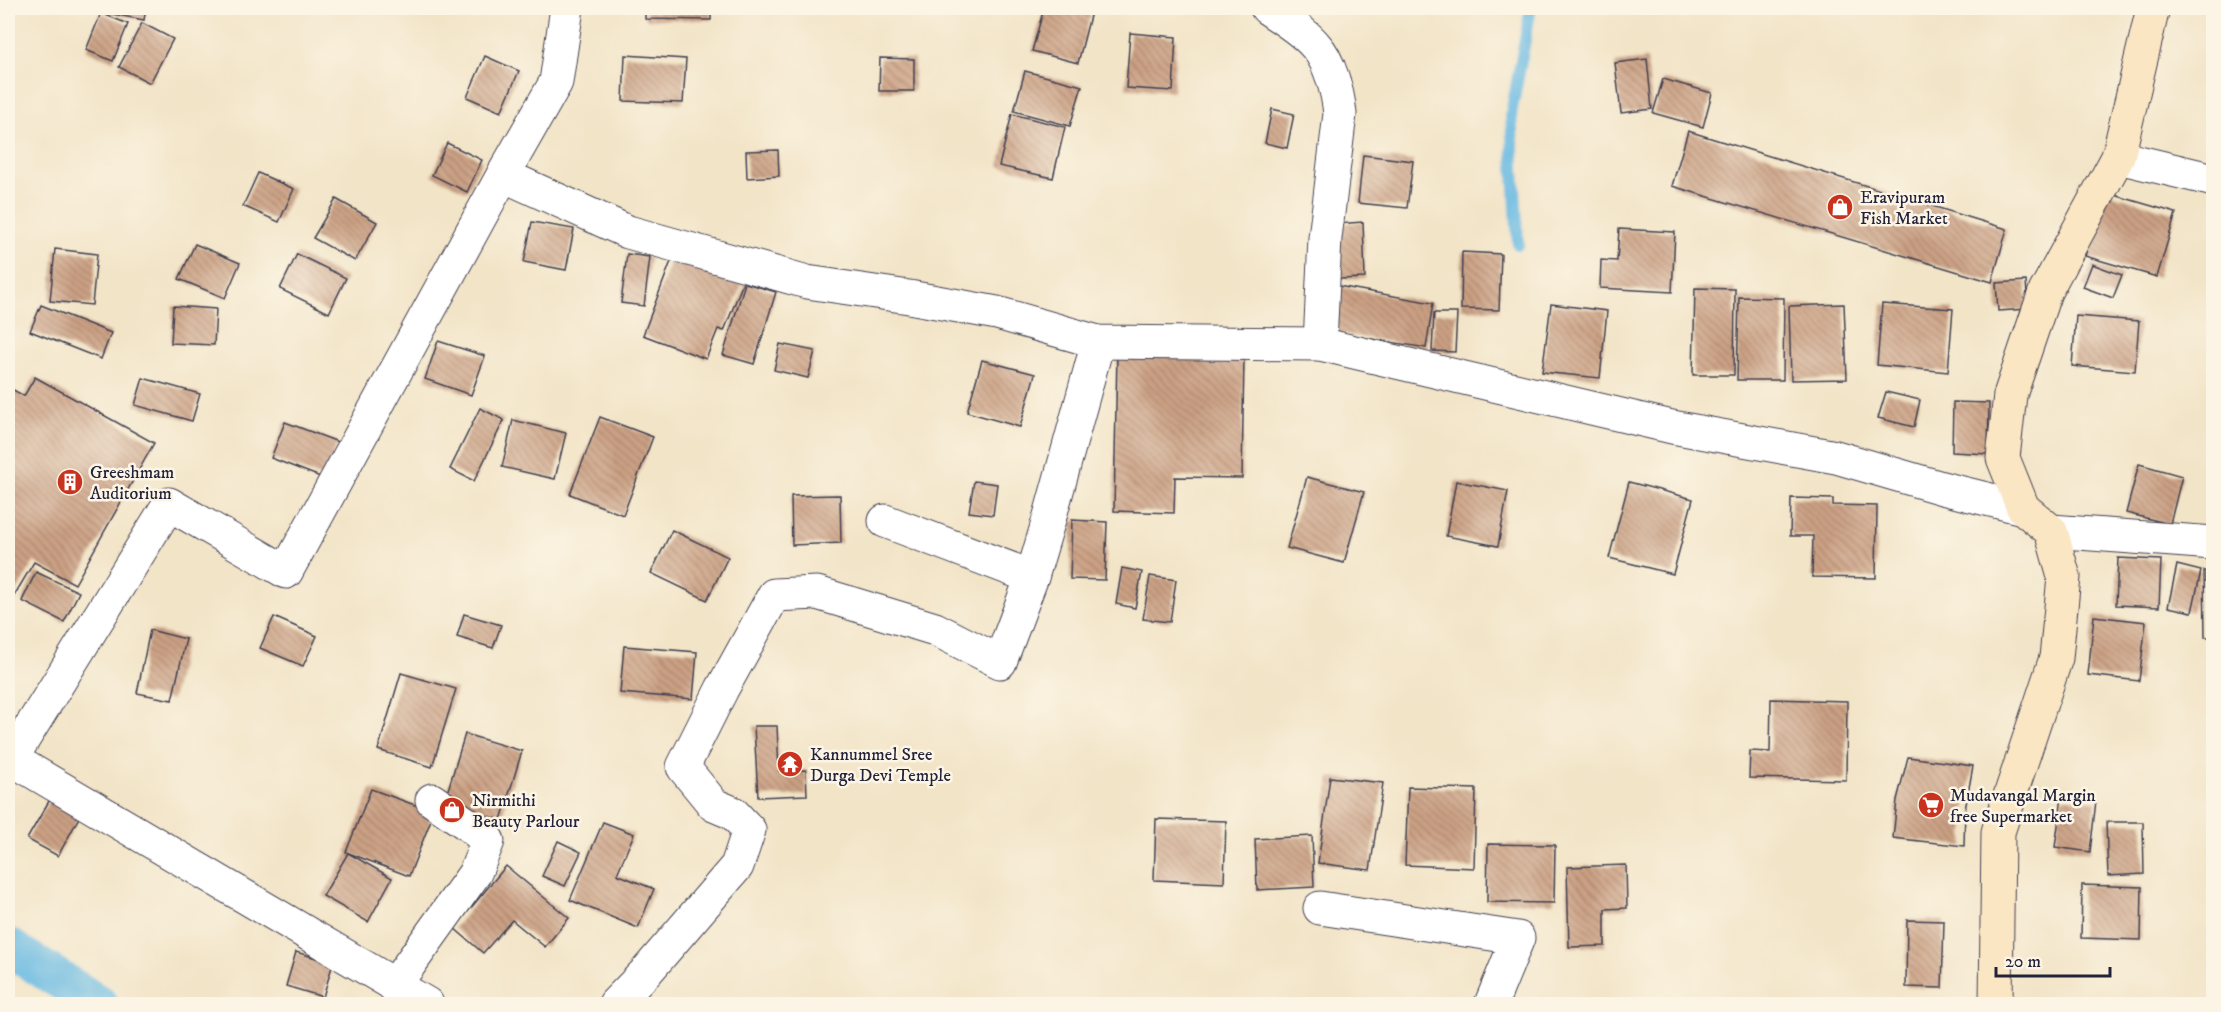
<svg xmlns="http://www.w3.org/2000/svg" width="2221" height="1012" font-family="'IM FELL DW Pica',serif">
  <defs>
    <pattern id="building-back-hatch" width="6" height="6" patternUnits="userSpaceOnUse" patternTransform="scale(1.5)"><rect width="6" height="6" fill="#cca184"/><path d="M-1 5l2 2M0 0l6 6M5-1l2 2" fill="none" stroke="#a5836d"/></pattern>
  </defs>
  <rect width="100%" height="100%" fill="#fcf5e5"/>
  <filter id="ink" filterUnits="userSpaceOnUse"><feTurbulence type="fractalNoise" baseFrequency=".0167" numOctaves="2"/><feDisplacementMap in="SourceGraphic" scale="12" xChannelSelector="R" yChannelSelector="G"/><feConvolveMatrix kernelMatrix="1 2 1 2 8 2 1 2 1" color-interpolation-filters="sRGB"/></filter>
  <filter id="wash" filterUnits="userSpaceOnUse"><feTurbulence type="fractalNoise" baseFrequency=".008" numOctaves="4" result="noise"/><feDisplacementMap in="SourceGraphic" scale="24" xChannelSelector="R" yChannelSelector="G"/><feGaussianBlur stdDeviation="1.35" result="paint"/><feColorMatrix in="noise" values="0 0 0 0 0 0 0 0 0 0 0 0 0 0 0 0 0 1.4 0 .05"/><feComposite in="paint" operator="in"/></filter>
  <g filter="url(#wash)">
    <rect width="100%" height="100%" fill="#f2e4c7"/>
    <g fill="none" stroke-linecap="round" stroke-linejoin="round">
      <polyline stroke="#67b9e2" stroke-width="12" points="1518,244 1511,114 1531,8"/>
      <polyline stroke="#67b9e2" stroke-width="39" points="8,947 98,1004"/>
    </g>
    <g id="blocks">
      <g fill="url(#building-back-hatch)">
        <polygon points="108,8 146,8 144,20 107,13"/>
        <polygon points="645,8 711,8 711,20 645,19"/>
        <polygon points="1044,8 1073,8 1091,12 1078,63 1032,51"/>
        <polygon points="101,13 128,24 113,61 86,50"/>
        <polygon points="142,23 173,39 150,83 119,67"/>
        <polygon points="1130,33 1176,37 1173,91 1126,88"/>
        <polygon points="625,55 686,59 683,103 623,101"/>
        <polygon points="485,56 519,71 501,112 467,97"/>
        <polygon points="880,58 914,59 914,91 879,91"/>
        <polygon points="1647,59 1652,109 1621,113 1615,63"/>
        <polygon points="1025,71 1082,86 1070,126 1014,111"/>
        <polygon points="1663,79 1712,93 1703,127 1653,113"/>
        <polygon points="1272,109 1294,114 1287,148 1265,143"/>
        <polygon points="1012,114 1065,127 1053,178 999,166"/>
        <polygon points="1688,131 2007,229 1992,282 1672,186"/>
        <polygon points="447,143 482,160 467,192 432,175"/>
        <polygon points="778,150 779,176 747,178 746,151"/>
        <polygon points="1363,155 1413,161 1407,208 1358,203"/>
        <polygon points="258,173 294,189 279,222 243,206"/>
        <polygon points="2104,192 2176,213 2157,277 2085,256"/>
        <polygon points="336,199 377,222 355,261 313,238"/>
        <polygon points="532,222 574,229 566,270 524,262"/>
        <polygon points="1363,222 1365,278 1338,279 1336,224"/>
        <polygon points="1619,229 1675,232 1672,292 1600,288 1601,260 1617,261"/>
        <polygon points="195,244 240,263 225,298 179,279"/>
        <polygon points="55,249 97,254 92,305 50,301"/>
        <polygon points="1462,252 1501,254 1499,310 1461,309"/>
        <polygon points="297,254 346,278 329,313 280,289"/>
        <polygon points="627,254 650,257 644,306 621,303"/>
        <polygon points="673,256 744,280 724,331 718,329 706,359 643,335"/>
        <polygon points="2092,264 2122,275 2113,298 2083,287"/>
        <polygon points="2026,281 2028,309 1998,311 1996,283"/>
        <polygon points="745,283 776,292 754,364 723,355"/>
        <polygon points="1338,286 1433,303 1426,348 1330,332"/>
        <polygon points="1695,288 1735,289 1734,375 1693,375"/>
        <polygon points="1739,297 1784,298 1783,380 1737,380"/>
        <polygon points="1551,304 1607,311 1600,378 1542,372"/>
        <polygon points="1844,304 1847,379 1791,380 1789,306"/>
        <polygon points="1882,304 1953,309 1948,372 1877,365"/>
        <polygon points="41,305 111,333 101,359 30,331"/>
        <polygon points="173,306 216,309 214,345 171,343"/>
        <polygon points="1434,313 1457,313 1455,352 1432,351"/>
        <polygon points="2076,316 2139,321 2135,371 2072,366"/>
        <polygon points="438,341 485,356 471,395 425,379"/>
        <polygon points="780,344 815,351 808,378 774,370"/>
        <polygon points="1117,353 1244,355 1242,478 1175,477 1174,513 1114,511"/>
        <polygon points="982,360 1035,374 1020,427 967,412"/>
        <polygon points="35,377 154,443 75,584 34,562 14,596 8,592 8,387 24,396"/>
        <polygon points="143,378 200,394 192,421 135,405"/>
        <polygon points="1886,392 1920,400 1914,427 1878,418"/>
        <polygon points="1953,402 1989,403 1988,454 1952,452"/>
        <polygon points="480,408 504,420 474,481 450,469"/>
        <polygon points="600,417 653,437 623,515 570,494"/>
        <polygon points="513,420 566,433 555,479 502,467"/>
        <polygon points="285,422 338,442 323,478 271,458"/>
        <polygon points="2139,464 2182,476 2170,524 2126,513"/>
        <polygon points="1307,477 1364,492 1344,563 1287,548"/>
        <polygon points="974,481 997,484 993,515 969,512"/>
        <polygon points="1456,481 1508,491 1498,546 1446,536"/>
        <polygon points="1629,482 1693,499 1673,574 1609,558"/>
        <polygon points="840,495 841,543 792,545 791,496"/>
        <polygon points="1791,498 1833,499 1833,505 1877,506 1876,578 1812,577 1813,536 1790,536"/>
        <polygon points="1072,520 1107,522 1105,580 1070,579"/>
        <polygon points="672,530 728,557 707,600 651,573"/>
        <polygon points="2118,558 2161,560 2159,607 2116,605"/>
        <polygon points="2177,565 2201,571 2192,612 2168,607"/>
        <polygon points="1122,568 1142,572 1135,608 1116,604"/>
        <polygon points="2204,571 2214,571 2214,637 2205,637"/>
        <polygon points="36,572 79,592 64,622 22,601"/>
        <polygon points="1150,576 1176,580 1170,622 1143,619"/>
        <polygon points="464,614 501,625 493,648 457,637"/>
        <polygon points="2094,616 2146,622 2139,681 2088,675"/>
        <polygon points="274,617 317,636 303,666 260,648"/>
        <polygon points="150,630 186,639 172,700 137,693"/>
        <polygon points="624,646 697,652 693,699 620,693"/>
        <polygon points="401,673 456,689 432,767 378,750"/>
        <polygon points="1771,699 1847,701 1846,780 1749,778 1750,751 1770,752"/>
        <polygon points="754,726 777,726 779,771 806,770 807,795 758,797"/>
        <polygon points="465,734 522,751 501,820 444,803"/>
        <polygon points="1908,757 1973,766 1965,810 1964,846 1893,838 1897,800"/>
        <polygon points="1330,777 1383,783 1370,870 1318,863"/>
        <polygon points="1408,787 1476,789 1474,868 1405,865"/>
        <polygon points="371,789 434,812 409,876 346,852"/>
        <polygon points="53,794 83,810 58,856 27,839"/>
        <polygon points="2062,797 2096,801 2090,852 2055,847"/>
        <polygon points="1156,819 1226,821 1224,883 1154,880"/>
        <polygon points="603,822 634,834 617,874 654,889 638,928 570,900"/>
        <polygon points="2106,822 2143,822 2144,874 2108,876"/>
        <polygon points="1312,836 1314,887 1257,890 1255,839"/>
        <polygon points="558,841 581,852 565,886 542,876"/>
        <polygon points="1488,844 1555,845 1554,903 1487,902"/>
        <polygon points="348,853 392,878 368,922 323,896"/>
        <polygon points="1626,865 1627,908 1605,909 1605,946 1569,947 1567,867"/>
        <polygon points="506,866 569,918 545,947 512,920 483,953 454,928"/>
        <polygon points="2082,885 2142,887 2141,940 2081,938"/>
        <polygon points="1907,920 1944,921 1942,988 1906,987"/>
        <polygon points="296,952 333,963 323,997 286,986"/>
      </g>
    </g>
  </g>
  <g filter="url(#ink)">
    <use href="#blocks" fill-opacity="0" stroke="#413f50" stroke-width="1.5"/>
    <g fill="none" stroke-linecap="round" stroke-linejoin="round">
      <defs>
        <g id="minor">
          <path d="M1267 8C1283 19 1302 30 1315 45 1330 61 1338 93 1340 114L1325 238 1320 344"/>
          <polyline points="2118,157 2214,180"/>
          <polyline points="503,175 628,232 807,282 909,297 997,313 1098,342 1320,344 1672,427 1836,457 1942,488 2023,508"/>
          <polyline points="885,521 1032,577"/>
          <polyline points="2051,531 2214,543"/>
          <polyline points="11,759 169,504 286,572 503,175 556,82 567,8"/>
          <polyline points="1320,908 1518,938 1491,1004"/>
          <polyline points="394,986 475,873 488,841 470,826 432,800"/>
          <polyline points="615,1004 647,971 737,866 749,830 733,813 714,805 683,767 722,689 774,595 817,593 935,629 1000,662 1032,577 1050,516 1098,342"/>
        </g>
        <polyline id="tertiary" points="8,757 427,1004"/>
        <polyline id="secondary" points="1996,1004 1998,832 2056,658 2064,577 2051,531 2023,508 2003,458 2010,395 2045,292 2118,157 2153,8"/>
      </defs>
      <use href="#minor" stroke="#413f50" stroke-width="35"/>
      <use href="#tertiary" stroke="#413f50" stroke-width="35"/>
      <use href="#secondary" stroke="#413f50" stroke-width="35"/>
      <use href="#minor" stroke="#fff" stroke-width="33"/>
      <use href="#tertiary" stroke="#fff" stroke-width="33"/>
      <use href="#secondary" stroke="#fbe6c4" stroke-width="33"/>
    </g>
  </g>
  <defs>
    <symbol id="shop-disc" viewBox="-11 -11 22 22"><circle r="9.5" fill="#c8321e" stroke="#fcf5e5"/><path d="M-5-2.5h2.3a2.7 3.5 0 0 1 5.4 0H5L5.5 6h-11ZM-1.5-2.5h3a1.5 2.3 0 0 0-3 0Z" fill="#fff"/></symbol>
    <symbol id="building-disc" viewBox="-11 -11 22 22"><circle r="9.5" fill="#c8321e" stroke="#fcf5e5"/><path d="M-4-6H4V6H1V3H-1V6H-4ZM-2.5-4.3h1.7v1.8h-1.7ZM.8-4.3h1.7v1.8H.8ZM-2.5-1h1.7V.8h-1.7ZM.8-1h1.7V.8H.8Z" fill="#fff"/></symbol>
    <symbol id="temple-disc" viewBox="-11 -11 22 22"><circle r="9.5" fill="#c8321e" stroke="#fcf5e5"/><path d="M0-6L5-2H3V0L6.5 2.5H4V6H1.5V3h-3V6H-4V2.5H-6.5L-3 0V-2H-5Z" fill="#fff"/></symbol>
    <symbol id="supermarket-disc" viewBox="-11 -11 22 22"><circle r="9.5" fill="#c8321e" stroke="#fcf5e5"/><path d="M-6-5.5h2.5l.6 2H6L4.5 2H-2.5L-4.4-4H-6ZM-1.5 3.2a1.3 1.3 0 1 0 .1 0ZM3 3.2a1.3 1.3 0 1 0 .1 0Z" fill="#fff"/></symbol>
  </defs>
  <g fill-rule="evenodd">
    <use href="#shop-disc" x="1825" y="192" width="30" height="30"/>
    <use href="#building-disc" x="55" y="467" width="30" height="30"/>
    <use href="#temple-disc" x="775" y="749" width="30" height="30"/>
    <use href="#supermarket-disc" x="1916" y="790" width="30" height="30"/>
    <use href="#shop-disc" x="437" y="795" width="30" height="30"/>
  </g>
  <g text-anchor="middle" stroke-width="5" stroke-linejoin="round" paint-order="stroke">
    <g font-size="18" fill="#22223b" stroke="#fcf5e5" text-anchor="start">
      <text x="1860" y="203">Eravipuram<tspan x="1860" dy="21">Fish Market</tspan></text>
      <text x="90" y="478">Greeshmam<tspan x="90" dy="21">Auditorium</tspan></text>
      <text x="810" y="760">Kannummel Sree<tspan x="810" dy="21">Durga Devi Temple</tspan></text>
      <text x="1950" y="801">Mudavangal Margin<tspan x="1950" dy="21">free Supermarket</tspan></text>
      <text x="472" y="806">Nirmithi<tspan x="472" dy="21">Beauty Parlour</tspan></text>
    </g>
  </g>
  <rect width="2221" height="1012" fill="none" stroke="#fcf5e5" stroke-width="30"/>
  <path d="M1996 967v9h114v-9" fill="none" stroke="#22223b" stroke-width="3"/>
  <text x="2005" y="967" font-size="18" fill="#22223b" stroke="#fcf5e5" stroke-width="4.5" paint-order="stroke">20 m</text>
</svg>
